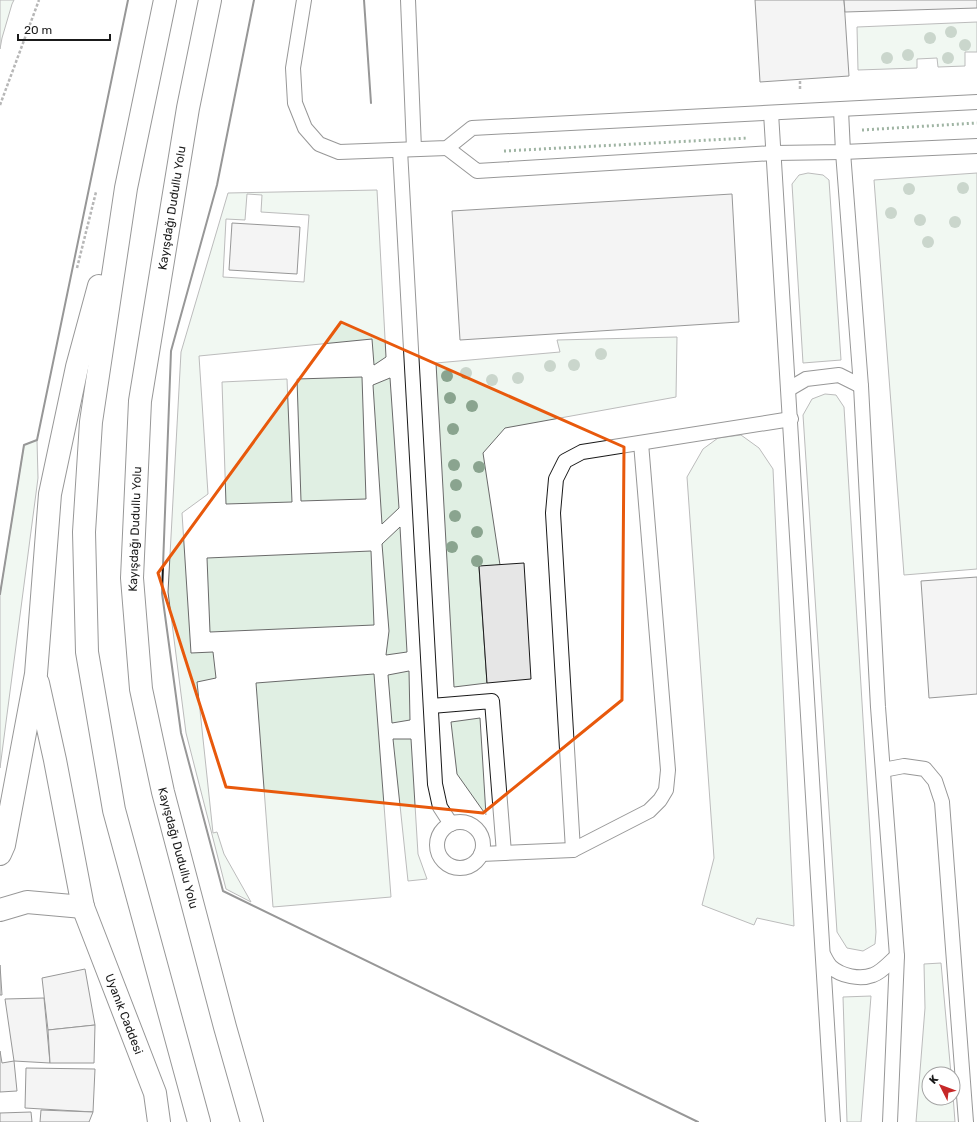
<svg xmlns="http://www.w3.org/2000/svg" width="977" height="1122" font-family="Rubik,sans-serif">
  <rect width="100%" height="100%" fill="#fff"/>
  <g fill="#e0efe3" stroke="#6a6a6a" fill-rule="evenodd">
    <polygon points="0,0 14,0 12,4 2,38 0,49"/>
    <polygon points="977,22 977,52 965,52 965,66 938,67 937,58 917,59 917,68 858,70 857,27"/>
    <polygon points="808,173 823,175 829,180 841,360 803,363 792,184 799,175"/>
    <polygon points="977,173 977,569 904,575 874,180"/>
    <path d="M377 190 386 357 374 365 372 339 199 356 208 494 182 513 191 653 213 652 216 678 197 682 213 833 217 832 224 854 251 902 226 889 186 733 168 592 181 352 228 193ZM247 194 262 195 261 212 309 215 304 282 223 277 226 219 245 220Z"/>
    <polygon points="677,337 676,397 505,428 483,453 500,565 479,567 487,683 454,687 436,363 560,352 557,340"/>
    <polygon points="362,377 366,499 301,501 297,379"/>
    <polygon points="390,378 399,508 382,524 373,385"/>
    <polygon points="287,379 292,502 226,504 222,382"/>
    <polygon points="825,394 836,395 844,407 876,932 875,944 863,951 847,948 837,932 803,415 812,399"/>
    <polygon points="741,435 759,448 773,469 794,926 757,918 754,925 702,905 714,858 687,477 703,449 718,438"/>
    <polygon points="37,440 38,478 0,768 0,594 24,445"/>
    <polygon points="400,527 407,652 386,655 389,631 382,544"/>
    <polygon points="371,551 374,625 210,632 207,558"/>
    <polygon points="409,671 410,720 392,723 388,675"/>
    <polygon points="374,674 391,897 273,907 256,683"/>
    <polygon points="480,718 486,815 457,774 451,722"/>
    <polygon points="393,739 411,739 418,854 427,879 408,881"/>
    <polygon points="941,963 951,1074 929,1074 929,1098 953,1098 953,1095 955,1122 916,1122 925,1008 924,964"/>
    <polygon points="871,996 861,1122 847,1122 843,997"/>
  </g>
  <g fill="#e6e6e6" stroke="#1a1a1a">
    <polygon points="755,0 844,0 849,76 760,82"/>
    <polygon points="844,0 977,0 977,8 845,12"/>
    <polygon points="732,194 739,322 460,340 452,211"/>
    <polygon points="232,223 300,227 297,274 229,270"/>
    <polygon points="524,563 531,679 487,683 479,566"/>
    <polygon points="977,577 977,694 929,698 921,581"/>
    <polygon points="0,965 2,995 0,995"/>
    <polygon points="85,969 95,1025 48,1030 42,978"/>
    <polygon points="44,998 50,1063 14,1061 5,999"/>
    <polygon points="95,1025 94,1063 50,1063 48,1030"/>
    <polygon points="0,1051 2,1063 14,1061 17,1091 0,1092"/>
    <polygon points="26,1068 95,1069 93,1112 25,1108"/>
    <polygon points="41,1110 93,1112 89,1122 40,1122"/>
    <polygon points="31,1112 32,1122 0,1122 0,1113"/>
  </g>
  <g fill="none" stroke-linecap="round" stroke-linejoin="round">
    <defs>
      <g id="lane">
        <polyline points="304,0 293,68 295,103 305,128 319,144 339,152 447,148 472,128 977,102"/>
        <polyline points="408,0 414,149"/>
        <polyline points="841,110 843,152 861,386 878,707 897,956 890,1122"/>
        <polyline points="771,113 833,1122"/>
        <polyline points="447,148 477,171 774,153 843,152 977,146"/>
        <polyline points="400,150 435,784 440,807 451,824"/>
        <polyline points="789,389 806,379 839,375 861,386"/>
        <polyline points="431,706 492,701 504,853"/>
        <polyline points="883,770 904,766 925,769 935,781 942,802 966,1122"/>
        <circle cx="460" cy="845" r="23"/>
        <polyline points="573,850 553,513 556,479 565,461 582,452 791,419"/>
        <polyline points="481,854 573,850 649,811 660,800 666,790 668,770 641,443"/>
        <path d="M824 956C826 960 828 964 831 967 841 976 860 980 873 975 882 972 890 962 897 956"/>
      </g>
      <polyline id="street" points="83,907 155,1093 159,1122"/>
      <polyline id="secondary" points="0,910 27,902 83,907"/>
      <g id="primary">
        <polyline points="165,0 126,188 91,422 84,532 87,652 114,810 199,1122"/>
        <polyline points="210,0 188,108 140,401 132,578 141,689 163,792 225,1027 252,1122"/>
        <polyline points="38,683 55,760 83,907"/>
        <polyline points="0,854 4,845 36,674 50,494 77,367 99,286"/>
      </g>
    </defs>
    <use href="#lane" stroke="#1a1a1a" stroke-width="16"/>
    <use href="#street" stroke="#1a1a1a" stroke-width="24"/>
    <use href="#secondary" stroke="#1a1a1a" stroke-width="24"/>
    <use href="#primary" stroke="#1a1a1a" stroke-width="24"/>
    <g stroke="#5f5f5f" stroke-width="2.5" stroke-dasharray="3 2" stroke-linecap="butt">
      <polyline points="800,89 800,79"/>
      <polyline points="0,105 39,0"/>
      <polyline points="77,268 96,192"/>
    </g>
    <use href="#lane" stroke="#fff" stroke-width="14"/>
    <use href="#street" stroke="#fff" stroke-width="22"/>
    <use href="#secondary" stroke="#fff" stroke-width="22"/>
    <use href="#primary" stroke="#fff" stroke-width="22"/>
    <g stroke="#2b5a34" stroke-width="3" stroke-dasharray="2 3" stroke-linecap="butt">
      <polyline points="862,130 977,123"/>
      <polyline points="504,151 748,138"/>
    </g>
    <g stroke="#1a1a1a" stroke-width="2">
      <polyline points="254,0 217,185 171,351 162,593 181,733 223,891 698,1122"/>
      <polyline points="364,0 371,103"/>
      <polyline points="0,594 24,445 37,440 128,0"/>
    </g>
  </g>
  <g fill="#8aa48f">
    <circle cx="951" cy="32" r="6"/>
    <circle cx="930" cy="38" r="6"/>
    <circle cx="965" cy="45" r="6"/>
    <circle cx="908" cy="55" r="6"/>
    <circle cx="887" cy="58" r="6"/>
    <circle cx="948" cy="58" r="6"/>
    <circle cx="963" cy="188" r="6"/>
    <circle cx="909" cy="189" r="6"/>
    <circle cx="891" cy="213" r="6"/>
    <circle cx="920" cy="220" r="6"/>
    <circle cx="955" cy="222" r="6"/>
    <circle cx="928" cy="242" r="6"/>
    <circle cx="601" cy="354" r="6"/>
    <circle cx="574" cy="365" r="6"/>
    <circle cx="550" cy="366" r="6"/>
    <circle cx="466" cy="373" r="6"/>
    <circle cx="447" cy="376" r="6"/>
    <circle cx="518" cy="378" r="6"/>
    <circle cx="492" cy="380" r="6"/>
    <circle cx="450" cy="398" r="6"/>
    <circle cx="472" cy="406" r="6"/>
    <circle cx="453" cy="429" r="6"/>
    <circle cx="454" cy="465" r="6"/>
    <circle cx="479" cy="467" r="6"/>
    <circle cx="456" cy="485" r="6"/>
    <circle cx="455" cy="516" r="6"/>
    <circle cx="477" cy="532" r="6"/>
    <circle cx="452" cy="547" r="6"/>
    <circle cx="477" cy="561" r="6"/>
  </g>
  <path d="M0 0H977V1122H0ZM341 322 624 447 622 700 483 813 226 787 158 573Z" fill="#fff" fill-opacity=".55" fill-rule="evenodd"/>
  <path fill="none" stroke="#e8590c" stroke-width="3" stroke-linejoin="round" d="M341 322 624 447 622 700 483 813 226 787 158 573Z"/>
  <g text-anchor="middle" stroke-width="3" stroke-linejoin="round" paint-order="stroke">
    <g font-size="12" fill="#1a1a1a" stroke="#fff">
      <text transform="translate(172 208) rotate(-81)" y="4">Kayışdağı Dudullu Yolu</text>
      <text transform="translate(135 529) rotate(-88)" y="4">Kayışdağı Dudullu Yolu</text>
      <text transform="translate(178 848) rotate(75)" y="4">Kayışdağı Dudullu Yolu</text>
      <text transform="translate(124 1014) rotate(69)" y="4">Uyanık Caddesi</text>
    </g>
  </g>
  <g transform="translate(941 1086) rotate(312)"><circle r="19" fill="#ffffff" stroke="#a3a3a3"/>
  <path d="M0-3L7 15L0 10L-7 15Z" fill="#c62828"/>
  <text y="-6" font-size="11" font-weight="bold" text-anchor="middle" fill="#1a1a1a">K</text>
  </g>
  <path d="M18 34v6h92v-6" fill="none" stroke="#1a1a1a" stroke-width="2"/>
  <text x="24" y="34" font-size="12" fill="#1a1a1a" stroke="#ffffff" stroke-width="3" paint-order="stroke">20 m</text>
</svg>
